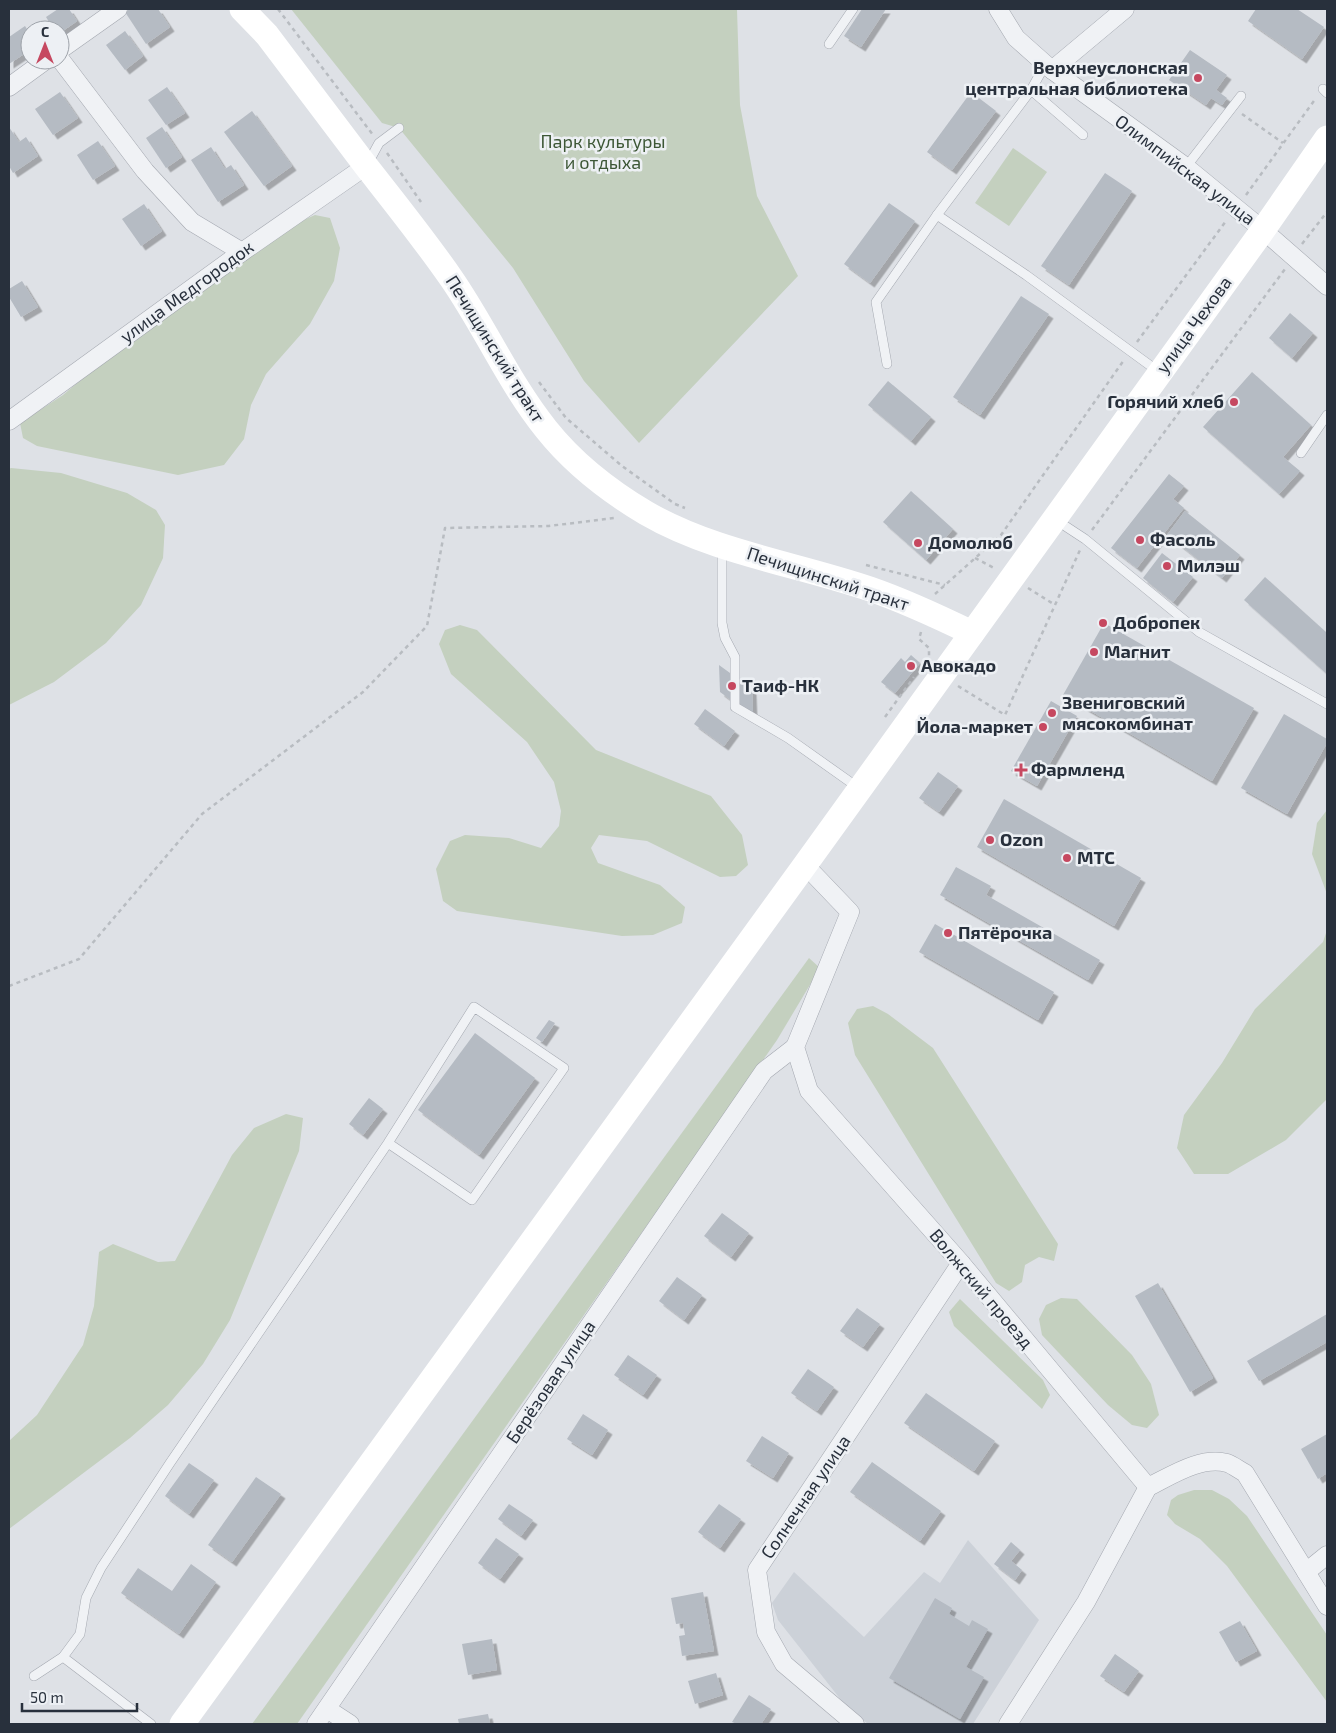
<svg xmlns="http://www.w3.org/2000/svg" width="1336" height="1733" font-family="'Exo 2',sans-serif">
  <defs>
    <filter id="shadow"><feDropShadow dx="4.5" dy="4.5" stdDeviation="0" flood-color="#0004"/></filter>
  </defs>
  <rect width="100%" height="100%" fill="#dee1e6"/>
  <polygon fill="#ccd1d8" points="968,1540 1039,1620 973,1724 868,1724 845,1705 778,1620 772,1603 794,1572 864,1637 924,1572 940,1583"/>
  <g fill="#c4d0bf">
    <polygon points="291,9 737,9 740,105 757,196 798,276 639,443 584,381 513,268 399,128 382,123"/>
    <polygon points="1013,148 1047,172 1009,226 975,203"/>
    <polygon points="315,215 330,218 340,248 334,281 310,324 266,374 251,405 244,439 224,465 178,475 37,446 23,438 20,423 63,395 148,323 285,228"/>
    <polygon points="11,468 61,473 127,493 156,510 165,525 163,558 141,605 106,643 54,682 9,705 9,469"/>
    <polygon points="460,625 477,630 596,750 711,796 742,835 748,865 736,876 720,877 647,841 599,835 591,848 598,863 660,885 685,907 682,923 653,935 622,936 457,911 443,901 436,869 450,841 465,835 509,838 541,848 559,826 561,811 554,782 527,742 451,674 439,644 445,630"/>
    <polygon points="1327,810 1327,894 1312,854 1317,823"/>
    <polygon points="1327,930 1327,1099 1286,1140 1228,1174 1194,1174 1177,1148 1184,1115 1222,1063 1255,1009 1323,942"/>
    <polygon points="809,958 820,968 777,1040 297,1724 252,1724"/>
    <polygon points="873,1006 888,1014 933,1048 1058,1244 1054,1261 1039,1257 1025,1265 1022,1282 1009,1291 996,1283 855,1055 848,1023 857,1009"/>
    <polygon points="286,1114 303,1118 299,1151 230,1320 203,1364 168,1405 130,1438 9,1529 9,1441 37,1415 83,1345 94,1306 99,1252 113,1244 158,1262 175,1261 232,1155 254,1128"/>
    <polygon points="1061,1298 1077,1299 1132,1355 1151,1384 1159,1415 1147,1428 1132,1425 1108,1405 1042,1335 1039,1319 1046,1305"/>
    <polygon points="960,1299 1043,1380 1050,1395 1042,1409 954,1326 949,1312"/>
    <polygon points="1194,1490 1212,1490 1229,1499 1247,1516 1327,1635 1327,1702 1227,1566 1200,1539 1175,1524 1167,1515 1171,1500 1178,1495"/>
  </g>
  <g fill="#b5bbc3" filter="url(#shadow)">
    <polygon points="58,9 69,9 77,21 60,33 60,30 54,30 46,17"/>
    <polygon points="130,9 158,9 170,27 146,44 125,12"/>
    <polygon points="862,9 886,9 861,47 844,36"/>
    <polygon points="1256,9 1297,9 1324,27 1302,59 1248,21"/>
    <polygon points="25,26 30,34 30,50 9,64 9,37"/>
    <polygon points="125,31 143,56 125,70 106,45"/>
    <polygon points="1190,50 1227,75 1216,90 1227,98 1222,105 1211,98 1206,105 1169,80"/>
    <polygon points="167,87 185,113 166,125 148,100"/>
    <polygon points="60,92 78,118 53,135 35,109"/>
    <polygon points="971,92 996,111 952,170 927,152"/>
    <polygon points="252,111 292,166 264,186 224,132"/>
    <polygon points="9,127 19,142 26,137 38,156 13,173 9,166"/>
    <polygon points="162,127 182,157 166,168 146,138"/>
    <polygon points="98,141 115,166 93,180 77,155"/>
    <polygon points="211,147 225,169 231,165 244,185 218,202 191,160"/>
    <polygon points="1105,173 1132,191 1069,285 1041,266"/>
    <polygon points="889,203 915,221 870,283 844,264"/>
    <polygon points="144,204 162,231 141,246 122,219"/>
    <polygon points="22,281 38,307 21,317 9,297 9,289"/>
    <polygon points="1021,296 1049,314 980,415 953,397"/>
    <polygon points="1290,313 1313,333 1292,358 1269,338"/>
    <polygon points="1252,372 1311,425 1283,457 1300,471 1279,494 1203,427"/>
    <polygon points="888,381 931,417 911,441 868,405"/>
    <polygon points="1169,474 1184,486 1173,499 1184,508 1137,568 1111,548"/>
    <polygon points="911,491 953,529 926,560 883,522"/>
    <polygon points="1185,511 1240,555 1222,578 1167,535"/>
    <polygon points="1162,553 1193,577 1173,602 1143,578"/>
    <polygon points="1265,577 1327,633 1327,674 1244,600"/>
    <polygon points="1104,623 1254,708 1212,781 1063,695"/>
    <polygon points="911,655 920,663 895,693 881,682 901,658 905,662"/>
    <polygon points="719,665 752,689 753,716 720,692"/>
    <polygon points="1051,701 1077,716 1037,786 1011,771"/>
    <polygon points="705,709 735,731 724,746 694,724"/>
    <polygon points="1284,714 1327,739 1327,743 1287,814 1241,788"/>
    <polygon points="938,772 958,786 939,812 919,798"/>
    <polygon points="1004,799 1141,878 1114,926 977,847"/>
    <polygon points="956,867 991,886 986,895 1100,960 1088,980 940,895"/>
    <polygon points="935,924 1054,992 1038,1020 919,952"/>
    <polygon points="549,1020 555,1023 542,1042 536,1038"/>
    <polygon points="475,1033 535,1078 479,1155 418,1110"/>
    <polygon points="369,1098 383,1109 363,1135 349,1124"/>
    <polygon points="722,1213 749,1233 731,1257 704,1236"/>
    <polygon points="677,1277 702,1295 684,1320 659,1301"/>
    <polygon points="1158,1283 1213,1378 1190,1392 1135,1296"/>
    <polygon points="857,1308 880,1324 863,1347 840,1331"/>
    <polygon points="1327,1314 1327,1342 1259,1381 1247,1361"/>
    <polygon points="628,1355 657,1375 643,1395 614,1375"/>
    <polygon points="808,1369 834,1387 817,1411 791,1393"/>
    <polygon points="926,1393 995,1441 974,1471 904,1423"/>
    <polygon points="583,1414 608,1430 592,1455 567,1439"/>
    <polygon points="1327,1434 1327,1473 1318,1479 1301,1449"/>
    <polygon points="762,1436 789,1453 773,1478 746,1461"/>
    <polygon points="872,1462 941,1511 920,1541 850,1492"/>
    <polygon points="189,1463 214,1480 189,1514 165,1496"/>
    <polygon points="256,1477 281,1494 232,1562 208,1545"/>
    <polygon points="509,1504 533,1520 521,1536 498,1519"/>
    <polygon points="719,1504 741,1519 720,1548 698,1532"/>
    <polygon points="496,1538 519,1554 500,1579 478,1563"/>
    <polygon points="1011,1542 1020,1550 1011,1561 1022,1570 1015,1580 994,1564"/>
    <polygon points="191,1564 216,1582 179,1634 121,1593 138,1568 172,1591"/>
    <polygon points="703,1592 714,1651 682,1656 679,1636 685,1635 683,1623 676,1624 671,1598"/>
    <polygon points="935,1598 952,1608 949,1614 969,1626 972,1620 988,1629 966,1667 984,1677 960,1719 889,1678"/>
    <polygon points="1240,1621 1257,1651 1236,1662 1219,1632"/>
    <polygon points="492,1639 497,1670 468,1675 462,1644"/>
    <polygon points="1115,1654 1139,1671 1124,1692 1100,1676"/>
    <polygon points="716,1673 723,1695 695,1704 688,1681"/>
    <polygon points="749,1695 771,1709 761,1724 737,1724 732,1722"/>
    <polygon points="488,1714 490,1724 459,1724 458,1719"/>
  </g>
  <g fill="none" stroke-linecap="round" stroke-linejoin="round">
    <defs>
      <g id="lane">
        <polyline points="829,44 853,9"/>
        <polyline points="1045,65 1031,90 937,215 1026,275 1159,372"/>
        <polyline points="1323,89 1327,93"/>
        <polyline points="1031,90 1083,135"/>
        <polyline points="367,165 379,143 399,128"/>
        <polyline points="1186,167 1241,96"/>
        <polyline points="887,364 876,302 937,215"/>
        <polyline points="1301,453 1327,415"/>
        <polyline points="1056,520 1085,539 1199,632 1327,704"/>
        <polyline points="722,549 722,623 725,638 735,657 735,707 788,738 860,789"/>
        <polyline points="34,1676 63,1657"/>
        <polyline points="151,1724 63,1657 80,1634 86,1598 101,1568 170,1463 388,1143 474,1007 564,1068 472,1200 388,1143"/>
      </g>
      <g id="street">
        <polyline points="998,9 1016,38 1052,70 1186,167 1263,230 1327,286"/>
        <polyline points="60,50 118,9"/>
        <polyline points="60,59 145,171 192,222 242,252"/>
        <polyline points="1052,70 1125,9"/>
        <polyline points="9,87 46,60"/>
        <polyline points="9,421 242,252 366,166"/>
        <path d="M805 865 850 912 795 1047 809 1091 961 1263 1148 1487C1171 1476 1200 1456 1227 1463 1233 1465 1239 1470 1245 1473L1327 1606"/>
        <polyline points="1306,1572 1327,1555"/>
        <polyline points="327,1709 350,1724"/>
        <polyline points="316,1724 764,1071 795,1047"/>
        <polyline points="855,1724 784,1664 766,1632 757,1570 961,1263"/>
        <polyline points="1008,1724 1086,1602 1148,1487"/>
      </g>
    </defs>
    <use href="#lane" stroke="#a4a8b0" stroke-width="10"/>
    <use href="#street" stroke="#a4a8b0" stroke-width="19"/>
    <g stroke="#b8bcc1" stroke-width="2.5" stroke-dasharray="4 4" stroke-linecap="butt">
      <polyline points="278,9 373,135"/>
      <polyline points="1242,114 1283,143"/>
      <polyline points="387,153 421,202"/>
      <polyline points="1246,195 1316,98"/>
      <polyline points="1302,244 1327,212"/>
      <polyline points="1137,342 1226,221"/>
      <polyline points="539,382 566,418 622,466 675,504 685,508"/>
      <polyline points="1092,530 1285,269"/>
      <polyline points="975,558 996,569"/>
      <polyline points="866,565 945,585"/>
      <polyline points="1028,588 1055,605"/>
      <polyline points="935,594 1001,535 1124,360"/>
      <polyline points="921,632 919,639 929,648 929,657"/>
      <polyline points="958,686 1005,715 1080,550"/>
      <polyline points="885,717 914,677"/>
      <polyline points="9,986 79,959 202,814 363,692 427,626 445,528 549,526 614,518"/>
    </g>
    <use href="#lane" stroke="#f0f2f5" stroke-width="9"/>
    <use href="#street" stroke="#f0f2f5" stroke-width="18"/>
    <g stroke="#fff" stroke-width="25">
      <path d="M242 9 267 35C300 79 333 123 366 166 395 203 424 239 451 278 485 327 509 383 546 429 573 463 609 491 646 513 713 552 797 564 870 589 905 601 939 617 972 633"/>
      <polyline points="182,1724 805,865 1263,230 1327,138"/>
    </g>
  </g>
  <g fill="#c64860" stroke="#edf0f4" stroke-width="2">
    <circle cx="1198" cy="78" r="5"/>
    <circle cx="1234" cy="402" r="5"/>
    <circle cx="1140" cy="540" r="5"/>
    <circle cx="918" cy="543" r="5"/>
    <circle cx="1167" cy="566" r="5"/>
    <circle cx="1103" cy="623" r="5"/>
    <circle cx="1094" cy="652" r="5"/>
    <circle cx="911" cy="666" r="5"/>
    <circle cx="732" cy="686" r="5"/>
    <circle cx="1052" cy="713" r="5"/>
    <circle cx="1043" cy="727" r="5"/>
    <path d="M1018.5 762.5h5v5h5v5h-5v5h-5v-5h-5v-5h5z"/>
    <circle cx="990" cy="840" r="5"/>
    <circle cx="1067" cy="858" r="5"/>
    <circle cx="948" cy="933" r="5"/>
  </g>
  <g text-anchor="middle" stroke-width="5" stroke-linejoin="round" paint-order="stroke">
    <g font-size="18" font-weight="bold" fill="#28303c" stroke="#edf0f4" text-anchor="start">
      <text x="1188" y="74" text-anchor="end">Верхнеуслонская<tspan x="1188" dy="21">центральная библиотека</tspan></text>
      <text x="1224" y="408" text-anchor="end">Горячий хлеб</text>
      <text x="1150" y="546">Фасоль</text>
      <text x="928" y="549">Домолюб</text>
      <text x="1177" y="572">Милэш</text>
      <text x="1113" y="629">Добропек</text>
      <text x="1104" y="658">Магнит</text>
      <text x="921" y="672">Авокадо</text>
      <text x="742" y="692">Таиф-НК</text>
      <text x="1062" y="709">Звениговский<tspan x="1062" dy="21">мясокомбинат</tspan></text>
      <text x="1033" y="733" text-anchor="end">Йола-маркет</text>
      <text x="1031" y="776">Фармленд</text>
      <text x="1000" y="846">Ozon</text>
      <text x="1077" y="864">МТС</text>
      <text x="958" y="939">Пятёрочка</text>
    </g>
    <g font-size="18" fill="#3d5736" stroke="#edf0f4">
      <text x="603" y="148">Парк культуры<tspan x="603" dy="21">и отдыха</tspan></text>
    </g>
    <g font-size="18" fill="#28303c" stroke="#edf0f4">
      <text transform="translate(1185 170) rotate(37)" y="6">Олимпийская улица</text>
      <text transform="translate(187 292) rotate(-36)" y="6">улица Медгородок</text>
      <text transform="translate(1194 325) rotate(-54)" y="6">улица Чехова</text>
      <text transform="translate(495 349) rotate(58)" y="6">Печищинский тракт</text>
      <text transform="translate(828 579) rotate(18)" y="6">Печищинский тракт</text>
      <text transform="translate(981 1289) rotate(50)" y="6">Волжский проезд</text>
      <text transform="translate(551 1382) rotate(-56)" y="6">Берёзовая улица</text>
      <text transform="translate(806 1497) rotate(-56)" y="6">Солнечная улица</text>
    </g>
  </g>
  <rect width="1336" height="1733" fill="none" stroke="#28303c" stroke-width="20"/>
  <g transform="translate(45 45)"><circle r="24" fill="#edf0f4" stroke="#9ea3aa"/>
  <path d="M0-4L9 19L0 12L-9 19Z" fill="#c64860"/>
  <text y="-8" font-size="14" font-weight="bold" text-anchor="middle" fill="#28303c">С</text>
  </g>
  <path d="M22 1703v8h115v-8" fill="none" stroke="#28303c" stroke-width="2.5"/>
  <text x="30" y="1703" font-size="15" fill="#28303c" stroke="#edf0f4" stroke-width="4" paint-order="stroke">50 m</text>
</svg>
